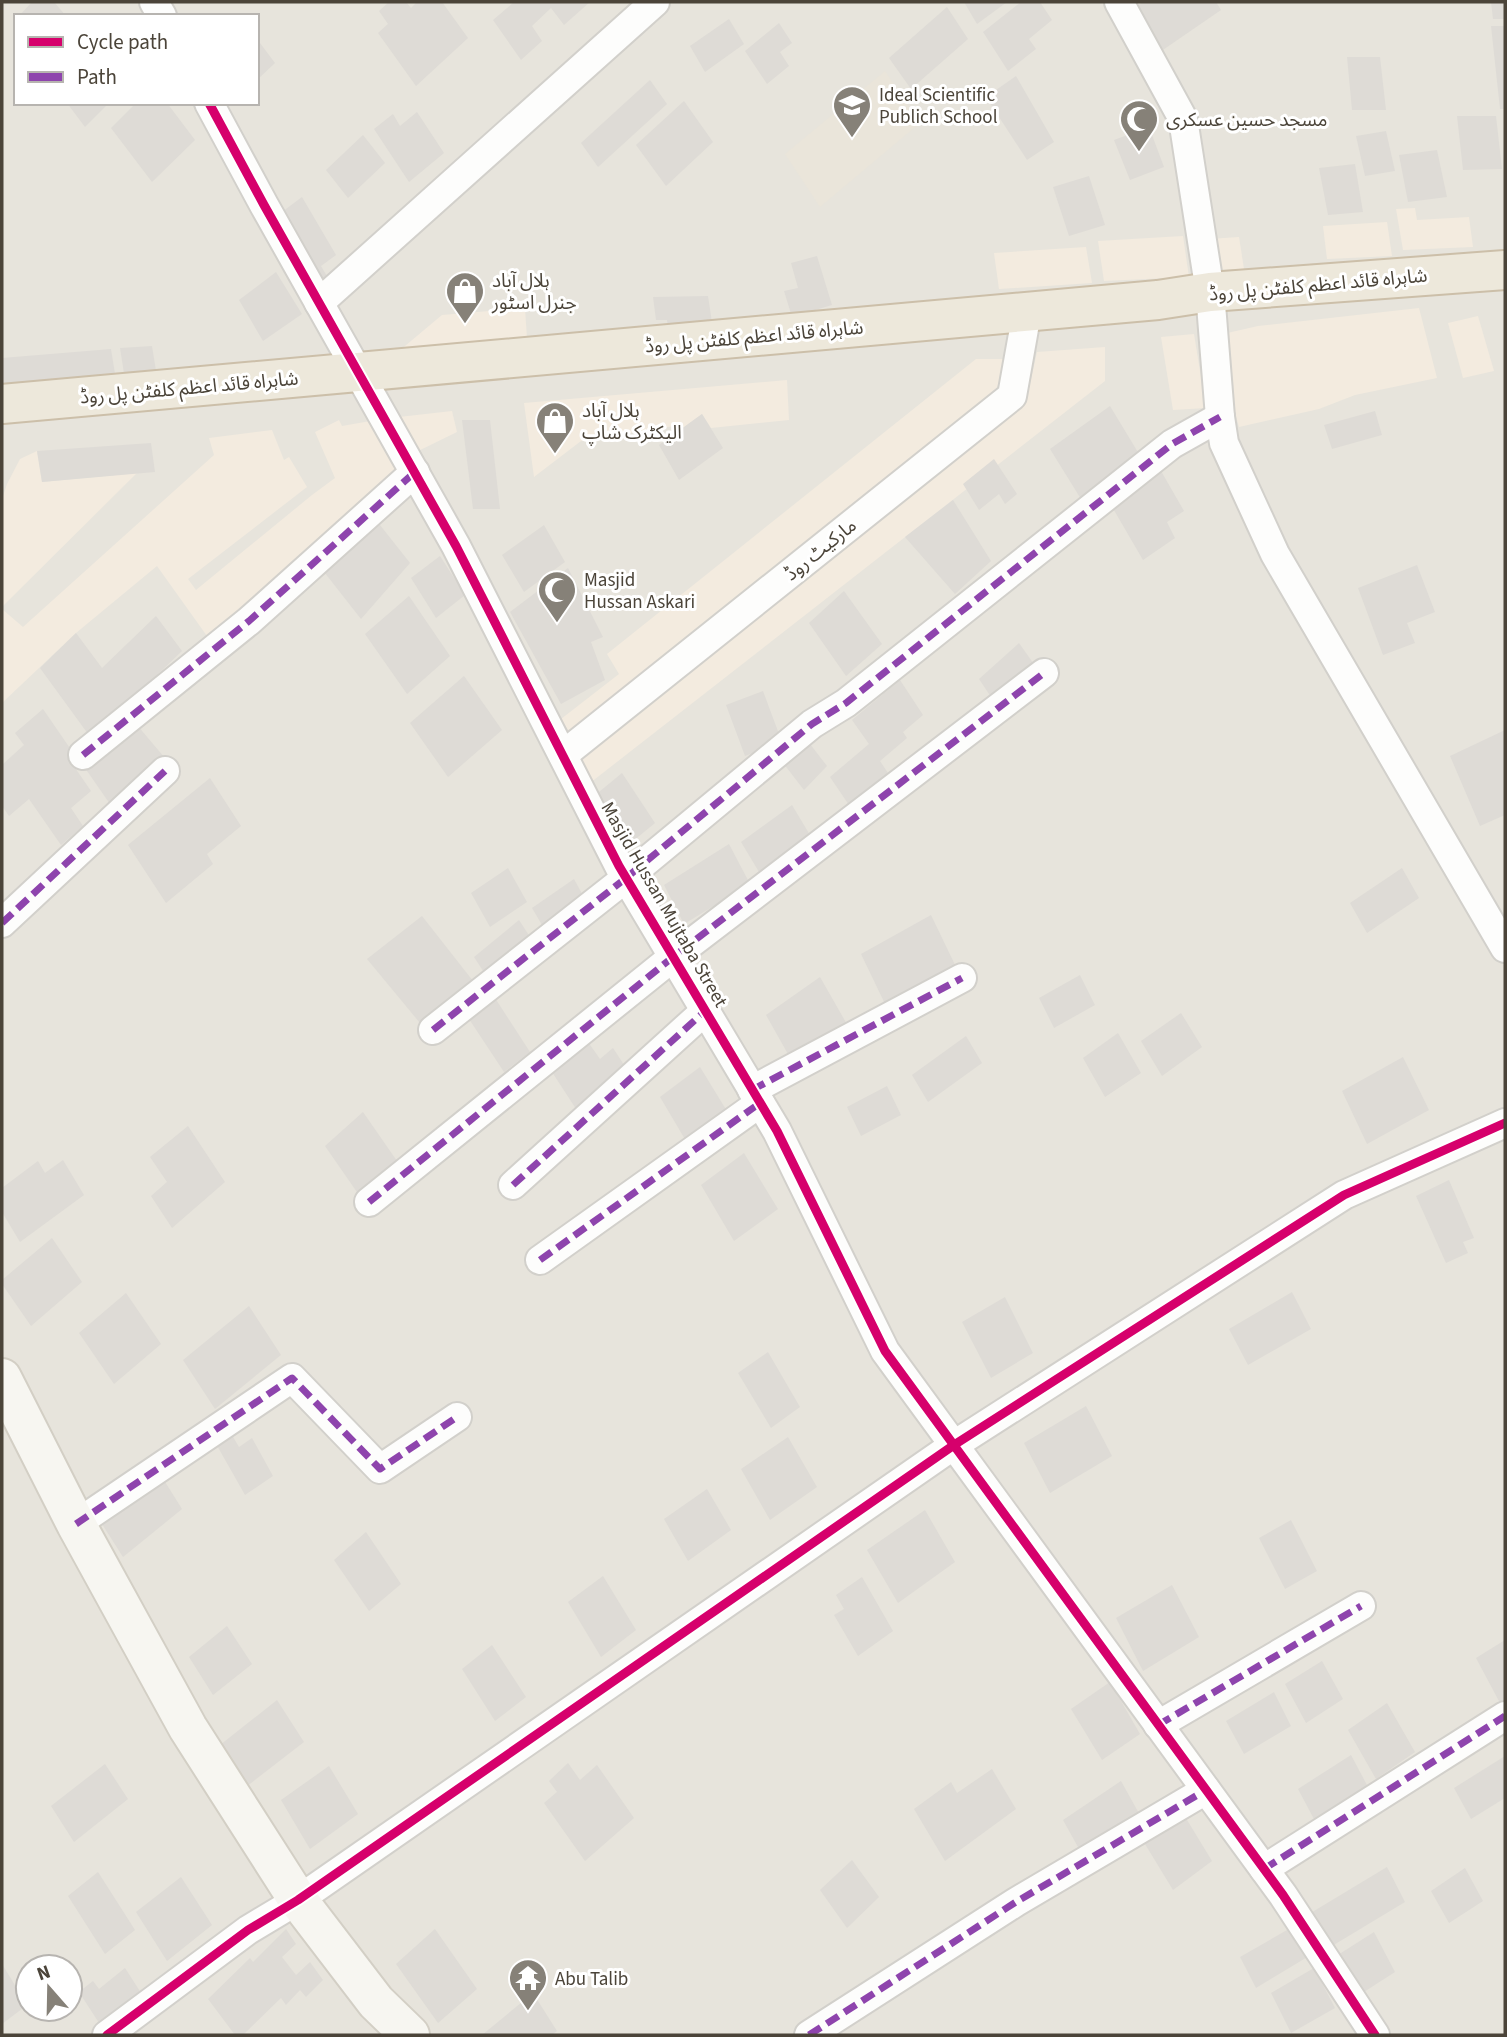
<svg xmlns="http://www.w3.org/2000/svg" width="1507" height="2037" font-family="'Source Sans 3','Noto Sans Arabic',sans-serif">
  <rect width="100%" height="100%" fill="#f4f2ee"/>
  <path fill="#e7e4dc" fill-rule="evenodd" d="M2 2H1505V2035H2ZM16 16H257V103H16ZM28 1967H70V2009H28Z"/>
  <g fill="#f3ebdf">
    <polygon points="1415,208 1417,220 1469,217 1473,247 1403,250 1396,209"/>
    <polygon points="1387,222 1392,256 1327,259 1323,226"/>
    <polygon points="1183,236 1189,277 1104,281 1098,241"/>
    <polygon points="1239,237 1244,269 1214,270 1209,239"/>
    <polygon points="1086,247 1092,283 999,289 994,253"/>
    <polygon points="525,308 527,339 399,351 442,315"/>
    <polygon points="1419,308 1437,378 1355,395 1319,409 1239,427 1214,336 1258,326"/>
    <polygon points="1478,316 1494,371 1463,378 1448,323"/>
    <polygon points="1194,334 1206,408 1173,410 1161,337"/>
    <polygon points="1105,347 1105,381 590,783 576,752 1026,402 1037,352"/>
    <polygon points="976,359 1008,359 994,395 574,739 561,719 619,674 607,654"/>
    <polygon points="787,380 789,420 711,428 702,414 683,428 674,426 581,441 534,477 524,403"/>
    <polygon points="452,411 457,432 410,455 390,418"/>
    <polygon points="339,420 342,426 376,420 403,473 212,643 157,566 76,633 2,703 2,609 23,627 214,455 209,438 272,430 284,460 289,457 307,487 188,579 196,590 312,495 335,478 315,432"/>
    <polygon points="37,451 42,482 137,473 2,607 2,499 7,484 20,459"/>
  </g>
  <polygon fill="#eae5da" points="885,71 920,123 820,207 785,154"/>
  <g fill="#dedbd6">
    <polygon points="32,2 54,2 66,16 19,16"/>
    <polygon points="389,2 406,2 411,8 417,2 442,2 468,38 416,86 378,33 388,24 379,11"/>
    <polygon points="514,2 590,2 564,25 551,8 532,26 542,41 521,60 493,20"/>
    <polygon points="964,2 1007,2 977,24"/>
    <polygon points="1021,2 1040,2 1052,20 1029,39 1036,49 1008,71 983,32"/>
    <polygon points="1143,2 1216,2 1221,10 1157,54 1132,9"/>
    <polygon points="1491,2 1505,2 1505,19 1493,19"/>
    <polygon points="947,7 968,39 911,89 889,58"/>
    <polygon points="729,19 744,44 705,72 690,46"/>
    <polygon points="779,23 792,43 780,52 789,66 767,84 745,51"/>
    <polygon points="1491,26 1505,26 1505,109 1500,109"/>
    <polygon points="257,39 275,63 257,80"/>
    <polygon points="1347,57 1380,57 1386,110 1352,110"/>
    <polygon points="1016,76 1054,142 1027,160 986,97"/>
    <polygon points="650,80 667,104 598,167 581,143"/>
    <polygon points="684,101 713,142 666,186 636,145"/>
    <polygon points="67,103 106,103 107,105 85,127"/>
    <polygon points="136,103 167,103 195,140 152,182 111,128"/>
    <polygon points="417,112 444,153 409,182 374,129 393,114 400,126"/>
    <polygon points="1457,116 1496,116 1502,169 1463,170"/>
    <polygon points="1149,127 1164,167 1130,180 1114,140"/>
    <polygon points="1386,131 1395,171 1365,176 1356,136"/>
    <polygon points="363,135 385,163 348,198 326,170"/>
    <polygon points="1437,150 1447,197 1408,202 1399,155"/>
    <polygon points="1355,164 1363,212 1328,215 1319,168"/>
    <polygon points="1089,176 1105,225 1069,236 1053,187"/>
    <polygon points="302,197 336,255 321,266 331,283 317,292 274,218"/>
    <polygon points="817,256 832,305 792,317 784,291 798,288 791,263"/>
    <polygon points="276,272 302,314 263,341 239,300"/>
    <polygon points="708,296 713,329 668,330 667,320 656,320 653,297"/>
    <polygon points="152,346 157,377 125,380 120,348"/>
    <polygon points="111,349 116,380 2,388 2,358"/>
    <polygon points="1110,406 1139,454 1081,499 1050,449"/>
    <polygon points="1375,411 1382,435 1332,449 1324,425"/>
    <polygon points="702,414 723,448 679,480 659,445"/>
    <polygon points="462,420 490,420 500,509 473,509"/>
    <polygon points="151,443 155,472 42,482 37,451"/>
    <polygon points="994,459 1017,494 1005,504 999,494 979,510 963,484"/>
    <polygon points="1161,471 1184,511 1167,522 1175,538 1143,560 1111,505"/>
    <polygon points="953,500 991,561 955,594 905,537"/>
    <polygon points="376,520 410,563 361,619 321,568"/>
    <polygon points="544,525 565,562 524,592 502,555"/>
    <polygon points="440,556 465,595 436,618 411,578"/>
    <polygon points="1417,565 1435,612 1407,623 1415,643 1383,655 1358,588"/>
    <polygon points="568,568 603,637 591,642 605,680 561,704 510,612"/>
    <polygon points="844,591 882,644 846,676 809,623"/>
    <polygon points="409,596 450,656 407,694 365,634"/>
    <polygon points="156,616 182,651 91,738 40,668 76,633 102,668"/>
    <polygon points="1019,643 1036,667 995,703 979,679"/>
    <polygon points="464,676 502,730 448,777 410,723"/>
    <polygon points="900,680 923,715 903,732 907,738 880,761 890,776 851,808 830,777 869,744 852,720"/>
    <polygon points="763,691 782,742 745,756 726,705"/>
    <polygon points="43,709 76,757 71,762 91,791 71,808 83,826 61,845 29,799 9,816 2,806 2,765 24,745 15,733"/>
    <polygon points="137,725 164,757 110,804 85,768"/>
    <polygon points="1505,730 1505,815 1480,826 1450,756"/>
    <polygon points="803,735 827,766 804,790 780,759"/>
    <polygon points="622,773 655,823 627,846 593,797"/>
    <polygon points="210,778 241,826 207,854 213,864 166,903 128,845"/>
    <polygon points="792,805 813,840 762,877 741,842"/>
    <polygon points="729,844 750,884 684,924 664,885"/>
    <polygon points="508,868 527,902 490,927 471,893"/>
    <polygon points="1402,868 1419,898 1367,933 1350,903"/>
    <polygon points="574,879 586,901 545,930 532,908"/>
    <polygon points="931,915 957,969 887,1008 861,954"/>
    <polygon points="422,916 473,981 420,1023 367,959"/>
    <polygon points="519,920 534,943 489,980 474,957"/>
    <polygon points="1080,975 1095,1005 1054,1028 1039,998"/>
    <polygon points="820,977 848,1026 793,1063 766,1015"/>
    <polygon points="495,998 530,1052 504,1072 469,1019"/>
    <polygon points="1181,1013 1202,1047 1162,1076 1141,1041"/>
    <polygon points="1118,1033 1141,1073 1105,1097 1083,1058"/>
    <polygon points="966,1036 982,1063 928,1102 912,1075"/>
    <polygon points="588,1042 600,1059 613,1048 630,1074 580,1115 552,1072"/>
    <polygon points="1403,1057 1429,1110 1367,1144 1342,1091"/>
    <polygon points="700,1067 730,1116 689,1146 660,1097"/>
    <polygon points="887,1086 901,1115 861,1136 847,1107"/>
    <polygon points="363,1112 397,1161 359,1195 325,1146"/>
    <polygon points="188,1126 225,1182 172,1228 151,1196 167,1182 150,1157"/>
    <polygon points="744,1153 778,1209 734,1241 701,1185"/>
    <polygon points="63,1160 84,1195 20,1242 2,1212 2,1188 38,1161 45,1173"/>
    <polygon points="1449,1180 1474,1238 1463,1242 1468,1253 1446,1263 1416,1196"/>
    <polygon points="52,1238 82,1282 31,1326 2,1284 2,1280"/>
    <polygon points="1292,1292 1311,1329 1248,1365 1229,1329"/>
    <polygon points="126,1293 161,1344 114,1384 79,1333"/>
    <polygon points="1005,1297 1033,1353 991,1378 962,1322"/>
    <polygon points="249,1306 281,1355 215,1409 183,1360"/>
    <polygon points="768,1352 800,1407 771,1428 738,1373"/>
    <polygon points="1086,1406 1112,1456 1050,1493 1024,1443"/>
    <polygon points="226,1425 239,1447 252,1438 273,1476 245,1495 211,1435"/>
    <polygon points="788,1437 817,1487 770,1520 741,1469"/>
    <polygon points="162,1477 182,1509 123,1557 102,1524"/>
    <polygon points="707,1489 731,1530 688,1561 664,1519"/>
    <polygon points="925,1510 955,1562 898,1603 867,1550"/>
    <polygon points="1291,1520 1317,1571 1285,1589 1259,1538"/>
    <polygon points="366,1532 401,1584 369,1611 334,1560"/>
    <polygon points="603,1576 636,1630 601,1657 568,1602"/>
    <polygon points="862,1577 893,1631 858,1656 834,1615 844,1609 836,1595"/>
    <polygon points="1172,1585 1199,1637 1143,1671 1116,1618"/>
    <polygon points="227,1626 252,1664 213,1695 189,1657"/>
    <polygon points="1505,1640 1505,1700 1500,1703 1476,1658"/>
    <polygon points="492,1645 526,1697 495,1721 462,1669"/>
    <polygon points="1322,1661 1343,1699 1306,1723 1285,1684"/>
    <polygon points="1110,1682 1140,1734 1102,1760 1071,1709"/>
    <polygon points="1274,1692 1291,1726 1244,1754 1226,1721"/>
    <polygon points="277,1700 304,1742 242,1790 215,1749"/>
    <polygon points="1387,1703 1415,1752 1376,1779 1348,1730"/>
    <polygon points="1351,1755 1368,1787 1315,1821 1298,1789"/>
    <polygon points="1505,1756 1505,1798 1471,1819 1454,1788"/>
    <polygon points="568,1763 580,1780 597,1765 634,1818 585,1861 544,1803 557,1792 549,1781"/>
    <polygon points="105,1764 128,1799 74,1842 51,1806"/>
    <polygon points="329,1766 358,1814 310,1849 281,1800"/>
    <polygon points="992,1769 1016,1809 945,1861 914,1809 951,1782 957,1793"/>
    <polygon points="1121,1781 1141,1817 1083,1856 1063,1820"/>
    <polygon points="1184,1815 1212,1861 1173,1890 1145,1844"/>
    <polygon points="852,1860 879,1897 847,1928 820,1890"/>
    <polygon points="1387,1867 1405,1902 1327,1949 1309,1914"/>
    <polygon points="1465,1868 1483,1901 1449,1923 1431,1891"/>
    <polygon points="98,1872 135,1930 105,1954 68,1896"/>
    <polygon points="181,1877 212,1925 167,1961 136,1912"/>
    <polygon points="1294,1926 1309,1956 1256,1988 1240,1957"/>
    <polygon points="286,1929 296,1944 282,1957 296,1975 310,1962 323,1980 306,1997 300,1990 286,2005 281,1998 243,2035 235,2035 208,1999 250,1958 253,1962"/>
    <polygon points="435,1929 477,1989 438,2023 396,1964"/>
    <polygon points="1374,1932 1395,1972 1356,1997 1330,1960"/>
    <polygon points="2,1964 27,2005 2,2024"/>
    <polygon points="125,1968 143,1996 103,2029 79,1992 93,1981 99,1989"/>
    <polygon points="1314,1968 1335,2008 1291,2033 1271,1993"/>
    <polygon points="533,1993 557,2031 552,2035 482,2035"/>
  </g>
  <g fill="none" stroke-linecap="round" stroke-linejoin="round">
    <defs>
      <g id="street">
        <polyline points="154,2 162,16"/>
        <polyline points="1119,2 1183,119 1210,292 1220,417 1224,443 1275,554 1505,948"/>
        <polyline points="209,103 264,205 456,546 619,866 777,1131 885,1351 1283,1895 1375,2035"/>
        <polyline points="319,303 655,2"/>
        <polyline points="83,755 249,621 415,472"/>
        <polyline points="563,755 1012,396 1027,312"/>
        <polyline points="2,923 165,771"/>
        <polyline points="433,1030 626,878 812,724 846,703 1172,444 1220,417"/>
        <polyline points="752,1090 962,978"/>
        <polyline points="513,1185 705,1011"/>
        <polyline points="369,1202 673,957 1044,673"/>
        <polyline points="540,1260 760,1103"/>
        <polyline points="76,1524 292,1378 380,1469 457,1417"/>
        <polyline points="1158,1725 1361,1606"/>
        <polyline points="1264,1869 1505,1716"/>
        <polyline points="107,2035 248,1930 298,1900 954,1445 1344,1195 1505,1123"/>
        <polyline points="809,2035 1016,1902 1206,1790"/>
      </g>
      <polyline id="secondary" points="2,1378 76,1524 188,1728 298,1900 376,2002 410,2035"/>
      <polyline id="highway" points="2,404 1158,300 1210,292 1505,270"/>
    </defs>
    <use href="#street" stroke="#d2d0cb" stroke-width="32"/>
    <use href="#secondary" stroke="#d3cfc5" stroke-width="42"/>
    <use href="#highway" stroke="#ccbfa9" stroke-width="42"/>
    <use href="#street" stroke="#fdfdfc" stroke-width="28"/>
    <use href="#secondary" stroke="#f7f6f1" stroke-width="38"/>
    <use href="#highway" stroke="#ede8db" stroke-width="38"/>
    <g stroke="#8e44ad" stroke-width="7" stroke-dasharray="14 7" stroke-linecap="butt">
      <polyline points="83,755 249,621 415,472"/>
      <polyline points="2,923 165,771"/>
      <polyline points="433,1030 626,878 812,724 846,703 1172,444 1220,417"/>
      <polyline points="752,1090 962,978"/>
      <polyline points="513,1185 705,1011"/>
      <polyline points="369,1202 673,957 1044,673"/>
      <polyline points="540,1260 760,1103"/>
      <polyline points="76,1524 292,1378 380,1469 457,1417"/>
      <polyline points="1158,1725 1361,1606"/>
      <polyline points="1264,1869 1505,1716"/>
      <polyline points="809,2035 1016,1902 1206,1790"/>
    </g>
    <defs>
      <g id="cycleway">
        <polyline points="209,103 264,205 456,546 619,866 777,1131 885,1351 1283,1895 1375,2035"/>
        <polyline points="107,2035 248,1930 298,1900 954,1445 1344,1195 1505,1123"/>
      </g>
    </defs>
    <use href="#cycleway" stroke="#fff" stroke-width="13"/>
    <use href="#cycleway" stroke="#d6006c" stroke-width="9"/>
  </g>
  <defs>
    <symbol id="school-pin" viewBox="-11 -11 22 30"><path d="M0 17L-7.5 6A9.5 9.5 0 1 1 7.5 6Z" fill="#868178" stroke="#fff"/><path d="M0-5L7-2L0 1L-7-2ZM-4 1L0 2.5L4 1V4Q0 6-4 4Z" fill="#fff"/></symbol>
    <symbol id="mosque-pin" viewBox="-11 -11 22 30"><path d="M0 17L-7.5 6A9.5 9.5 0 1 1 7.5 6Z" fill="#868178" stroke="#fff"/><path d="M3.5-4.9A6 6 0 1 0 3.5 4.9A5 5 0 1 1 3.5-4.9Z" fill="#fff"/></symbol>
    <symbol id="shop-pin" viewBox="-11 -11 22 30"><path d="M0 17L-7.5 6A9.5 9.5 0 1 1 7.5 6Z" fill="#868178" stroke="#fff"/><path d="M-5-2.5h2.3a2.7 3.5 0 0 1 5.4 0H5L5.5 6h-11ZM-1.5-2.5h3a1.5 2.3 0 0 0-3 0Z" fill="#fff"/></symbol>
    <symbol id="temple-pin" viewBox="-11 -11 22 30"><path d="M0 17L-7.5 6A9.5 9.5 0 1 1 7.5 6Z" fill="#868178" stroke="#fff"/><path d="M0-6L5-2H3V0L6.5 2.5H4V6H1.5V3h-3V6H-4V2.5H-6.5L-3 0V-2H-5Z" fill="#fff"/></symbol>
  </defs>
  <g fill-rule="evenodd">
    <use href="#school-pin" x="830" y="83" width="44" height="60"/>
    <use href="#mosque-pin" x="1117" y="97" width="44" height="60"/>
    <use href="#shop-pin" x="443" y="269" width="44" height="60"/>
    <use href="#shop-pin" x="533" y="399" width="44" height="60"/>
    <use href="#mosque-pin" x="535" y="568" width="44" height="60"/>
    <use href="#temple-pin" x="506" y="1956" width="44" height="60"/>
  </g>
  <g text-anchor="middle" stroke-width="6" stroke-linejoin="round" paint-order="stroke">
    <g font-size="19" fill="#4b4439" stroke="#fff" text-anchor="start">
      <text x="879" y="101">Ideal Scientific<tspan x="879" dy="22">Publich School</tspan></text>
      <text x="1166" y="126">مسجد حسین عسکری</text>
      <text x="492" y="287">ہلال آباد<tspan x="492" dy="22">جنرل اسٹور</tspan></text>
      <text x="582" y="417">ہلال آباد<tspan x="582" dy="22">الیکٹرک شاپ</tspan></text>
      <text x="584" y="586">Masjid<tspan x="584" dy="22">Hussan Askari</tspan></text>
      <text x="555" y="1985">Abu Talib</text>
    </g>
    <g font-size="19" fill="#4b4439" stroke="#fff">
      <text transform="translate(1318 284) rotate(-5)" y="7">شاہراہ قائد اعظم کلفٹن پل روڈ</text>
      <text transform="translate(754 336) rotate(-5)" y="7">شاہراہ قائد اعظم کلفٹن پل روڈ</text>
      <text transform="translate(189 387) rotate(-5)" y="7">شاہراہ قائد اعظم کلفٹن پل روڈ</text>
      <text transform="translate(820 549) rotate(-39)" y="7">مارکیٹ روڈ</text>
      <text transform="translate(665 904) rotate(60)" y="7">Masjid Hussan Mujtaba Street</text>
    </g>
  </g>
  <rect width="1507" height="2037" fill="none" stroke="#4b4439" stroke-width="7"/>
  <rect x="14" y="14" width="245" height="91" fill="#ffffff" stroke="#b7b4b0" stroke-width="2"/>
  <rect x="28" y="37" width="35" height="10" fill="#d6006c" stroke="#b7b4b0" stroke-width="2"/>
  <text x="77" y="49" font-size="21" fill="#4b4439">Cycle path</text>
  <rect x="28" y="72" width="35" height="10" fill="#8e44ad" stroke="#b7b4b0" stroke-width="2"/>
  <text x="77" y="84" font-size="21" fill="#4b4439">Path</text>
  <g transform="translate(49 1988) rotate(340)"><circle r="33" fill="#ffffff" stroke="#b7b4b0" stroke-width="2"/>
  <path d="M0-5L12 26L0 18L-12 26Z" fill="#868178"/>
  <text y="-10" font-size="19" font-weight="bold" text-anchor="middle" fill="#4b4439">N</text>
  </g>
</svg>
